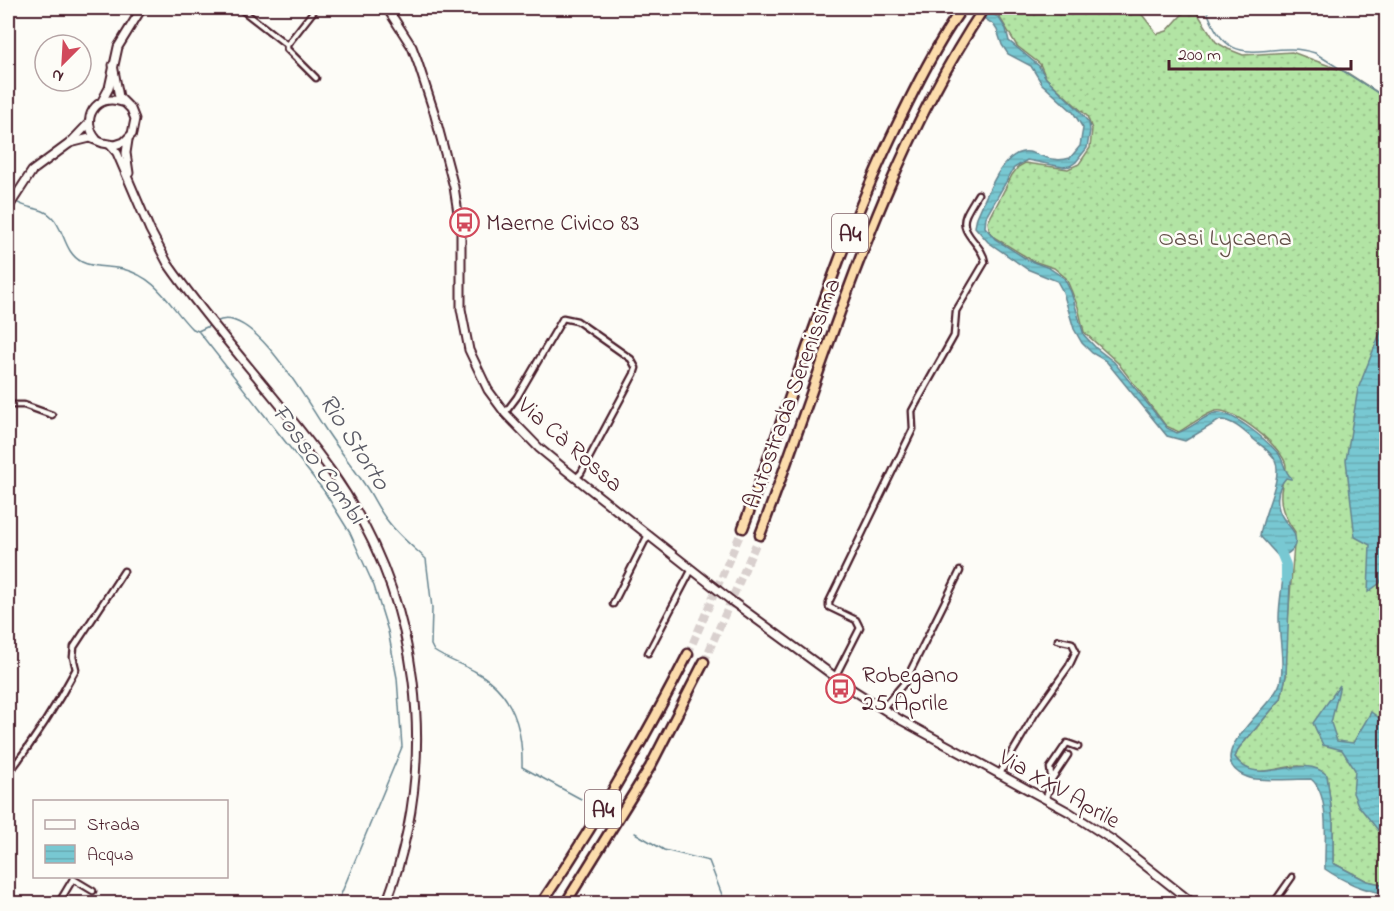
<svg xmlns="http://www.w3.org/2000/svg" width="1394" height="911" font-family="'Indie Flower',sans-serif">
  <defs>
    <pattern id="grass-dots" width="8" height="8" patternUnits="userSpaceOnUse" patternTransform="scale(1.5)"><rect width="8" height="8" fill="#b2e4a4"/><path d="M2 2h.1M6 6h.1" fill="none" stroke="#9bc38d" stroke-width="1.8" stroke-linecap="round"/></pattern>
    <pattern id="water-rules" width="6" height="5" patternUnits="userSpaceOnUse" patternTransform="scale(1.5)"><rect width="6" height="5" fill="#78c8d2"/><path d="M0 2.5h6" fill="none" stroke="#69abb4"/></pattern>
  </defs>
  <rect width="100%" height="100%" fill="#fdfcf7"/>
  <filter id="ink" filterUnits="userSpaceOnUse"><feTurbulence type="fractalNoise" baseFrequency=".0167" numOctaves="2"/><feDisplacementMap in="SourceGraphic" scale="12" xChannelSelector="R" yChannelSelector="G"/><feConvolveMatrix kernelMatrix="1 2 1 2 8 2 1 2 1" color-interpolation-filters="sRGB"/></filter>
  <g filter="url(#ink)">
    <path fill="url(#grass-dots)" stroke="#7e8268" stroke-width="1.5" d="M997 8H1137L1157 34 1167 31 1188 8H1194L1216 42 1228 49 1243 55 1292 52 1346 72 1386 98V885L1367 881 1333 863V823L1327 776C1319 773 1308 766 1300 766 1276 765 1252 784 1235 757L1239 748 1281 699 1286 676 1287 633 1295 532C1284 516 1278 505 1282 485 1283 479 1286 472 1286 466 1285 449 1233 407 1216 411 1206 413 1189 426 1179 432L1166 426 1118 363 1084 332 1078 307 1066 278 1054 268 1033 261 992 236 989 229 988 222 1012 175 1018 167 1025 163 1068 169 1079 164 1090 148 1092 129 1087 116 1046 78 1040 64 1017 46 997 13Z"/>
    <g fill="url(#water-rules)" stroke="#66848f" stroke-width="1.5">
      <path d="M968 8H984L999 18 1006 29 1009 41 1039 66 1046 78 1078 109 1089 123 1090 131 1087 148 1076 162 1070 166 1063 167 1027 160 1014 168 986 217 985 227 995 239 1028 260 1049 268 1064 278 1071 292 1084 335 1096 348 1114 362 1167 428 1177 433C1191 429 1202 417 1215 413 1231 409 1267 441 1278 453 1284 460 1284 472 1291 477V479L1286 478C1276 489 1275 506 1283 518 1286 523 1292 528 1294 533 1299 546 1291 554 1279 557L1260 536C1261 517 1284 477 1275 460 1271 451 1259 444 1252 438 1243 430 1232 420 1220 420L1185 441 1167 436 1106 361 1092 353 1082 343 1074 329 1063 292 1057 281 1027 269 988 242 975 227 977 217C986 198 1003 147 1029 152 1044 156 1054 163 1070 158L1080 146 1083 128 1073 112 1042 84 1031 66 1008 54 1002 45 997 30 993 24Z"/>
      <polygon points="1386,318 1386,568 1380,583 1368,592 1370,545 1355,537 1346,460 1358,389"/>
      <path d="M1289 565 1290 584 1286 676 1281 699 1239 748 1235 757C1257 791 1300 750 1327 775L1333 823V863L1367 881 1386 885V893C1366 892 1341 880 1325 869 1324 844 1331 795 1311 779 1293 779 1274 781 1256 779 1249 779 1244 776 1239 773 1206 751 1273 707 1280 683 1285 663 1279 638 1279 618 1279 601 1283 584 1284 567Z"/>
      <polygon points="1340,685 1331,723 1337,741 1353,743 1371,712 1386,723 1386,840 1358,805 1353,793 1355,770 1342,750 1323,745 1313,723"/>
    </g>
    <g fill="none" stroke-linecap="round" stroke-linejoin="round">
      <g stroke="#66848f" stroke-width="1.5">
        <path d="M1206 8C1230 79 1266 37 1315 53L1386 98"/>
        <polyline points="8,195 12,198"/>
        <path d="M15 201C27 210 43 207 52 217 65 230 64 253 82 262 94 268 110 266 123 269 158 278 168 304 191 328L198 331 211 325"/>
        <path d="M216 322C251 302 306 400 322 424 335 445 351 464 365 485 373 496 378 509 387 520 398 535 412 546 426 559L432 608 431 645 434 651C447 660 462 664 476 672 513 692 523 728 522 767L581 799"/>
        <polyline points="199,332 324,491 350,533 374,586 388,631 397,678 402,747 337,904"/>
        <polyline points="635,833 664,850 709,861 724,900 730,904"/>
      </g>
      <polyline stroke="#78c8d2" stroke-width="10" points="1278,545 1286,565 1286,579"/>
      <g stroke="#d9d0ce" stroke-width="8" stroke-dasharray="8 4" stroke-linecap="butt">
        <polyline points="688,654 743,528"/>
        <polyline points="704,662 760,535"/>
      </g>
      <defs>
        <g id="street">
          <polyline points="242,10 287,45"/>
          <polyline points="316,78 287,49 287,45 316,8"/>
          <polyline points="8,405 24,405 52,415"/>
          <polyline points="505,413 517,397 563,318 577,321 631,359 636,368 634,374 581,473 576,478"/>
          <polyline points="613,604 648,535"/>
          <polyline points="648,653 692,569"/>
          <path d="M835 677 860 628 856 620 829 607V602L913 429 912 411 918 400 954 336 956 311 985 262C983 244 958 234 966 215 969 208 974 201 978 194"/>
          <polyline points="882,709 905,682 960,571"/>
          <path d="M8 774C34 741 56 706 76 669L73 657 74 647 124 571"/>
          <polyline points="999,775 1035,714 1069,666 1076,651 1072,643 1058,640"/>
          <polyline points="1052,779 1068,755"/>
          <polyline points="1045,799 1052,783 1050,768 1067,743 1078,747"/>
          <polyline points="58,904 73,879 93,891"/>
          <polyline points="1273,904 1292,877"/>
        </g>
        <g id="secondary">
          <polyline points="387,8 412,47 418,63 434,112 454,187 461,232 461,309 469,350 488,390 505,413 539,448 567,471 733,602 853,690 899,719 1069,812 1114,841 1194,904"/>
          <polyline points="102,101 109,88 118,47 142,8"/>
          <path d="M97 140C79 120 96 92 122 102"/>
          <polyline points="128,140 126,153 129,173"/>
          <polyline points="70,143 90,138 103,143 115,145 124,142 132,134 135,119 131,109 119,97 113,65"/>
          <path d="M110 145 117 153 150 230 168 264C218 336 280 399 331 471 421 599 441 757 386 904"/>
          <polyline points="8,208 32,171 70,143 89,123"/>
        </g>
        <g id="highway">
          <path d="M743 528C794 393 834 253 898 123 917 84 937 44 962 8"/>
          <path d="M760 535C828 357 878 167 984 8"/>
          <path d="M541 904C596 823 644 740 688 654"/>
          <polyline points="565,904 650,767 704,662"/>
        </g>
      </defs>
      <use href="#street" stroke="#4a1f2b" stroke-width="9"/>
      <use href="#secondary" stroke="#4a1f2b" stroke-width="11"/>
      <use href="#highway" stroke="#4a1f2b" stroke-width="13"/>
      <use href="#street" stroke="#fdfcf7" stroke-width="4.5"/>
      <use href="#secondary" stroke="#fdfcf7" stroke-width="7"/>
      <use href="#highway" stroke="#fcdcac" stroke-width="8"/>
    </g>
  </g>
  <defs>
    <symbol id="bus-ring" viewBox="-11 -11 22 22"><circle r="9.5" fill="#fdfcf7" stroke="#d1495b" stroke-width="1.5"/><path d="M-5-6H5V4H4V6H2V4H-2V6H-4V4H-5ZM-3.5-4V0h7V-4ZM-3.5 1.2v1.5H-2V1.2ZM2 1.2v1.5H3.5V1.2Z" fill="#d1495b"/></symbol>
  </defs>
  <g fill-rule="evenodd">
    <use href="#bus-ring" x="448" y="206" width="33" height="33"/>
    <use href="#bus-ring" x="824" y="672" width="33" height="33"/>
  </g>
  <g text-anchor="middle" stroke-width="5" stroke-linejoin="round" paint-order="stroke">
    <g fill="#fdfcf7" stroke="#806168" stroke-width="1.5">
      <rect x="832" y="214" width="36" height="38" rx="4.5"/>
      <rect x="585" y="790" width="36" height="38" rx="4.5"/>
    </g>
    <g font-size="22" font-weight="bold" fill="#4a1f2b">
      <text x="850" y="241">A4</text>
      <text x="603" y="817">A4</text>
    </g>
    <g font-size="24" fill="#4a1f2b" stroke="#fdfcf7" text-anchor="start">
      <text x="486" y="230">Maerne Civico 83</text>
      <text x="862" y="682">Robegano<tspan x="862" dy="28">25 Aprile</tspan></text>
    </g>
    <g font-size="24" fill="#645049" stroke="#fdfcf7">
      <text x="1225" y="245">Oasi Lycaena</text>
    </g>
    <g font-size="24" fill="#4a1f2b" stroke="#fdfcf7">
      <text transform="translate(791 393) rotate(-70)" y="8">Autostrada Serenissima</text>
      <text transform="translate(571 444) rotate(41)" y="8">Via Cà Rossa</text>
      <text transform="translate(1060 788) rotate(30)" y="8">Via XXV Aprile</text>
    </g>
    <g font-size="26" font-style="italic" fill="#5a5a65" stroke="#fdfcf7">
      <text transform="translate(356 441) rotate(57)" y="9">Rio Storto</text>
      <text transform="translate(320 463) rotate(54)" y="9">Fosso Combi</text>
    </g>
  </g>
  <rect width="1394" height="911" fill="none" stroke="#fdfcf7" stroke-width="30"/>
  <rect x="15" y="15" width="1364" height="881" fill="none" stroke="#4a1f2b" stroke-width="2" filter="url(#ink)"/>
  <rect x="33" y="800" width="195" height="78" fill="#fdfcf7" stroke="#b5a4a5" stroke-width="1.5"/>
  <rect x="45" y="820" width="30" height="9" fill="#fdfcf7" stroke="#b5a4a5" stroke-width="1.5"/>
  <text x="87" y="830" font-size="18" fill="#4a1f2b">Strada</text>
  <rect x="45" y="845" width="30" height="18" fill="url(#water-rules)" stroke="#b5a4a5" stroke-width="1.5"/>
  <text x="87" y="860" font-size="18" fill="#4a1f2b">Acqua</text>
  <g transform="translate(63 63) rotate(204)"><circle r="28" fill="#fdfcf7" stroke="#b5a4a5" stroke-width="1.5"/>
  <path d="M0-4.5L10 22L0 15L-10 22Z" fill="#d1495b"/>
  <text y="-9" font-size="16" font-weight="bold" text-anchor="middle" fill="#4a1f2b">N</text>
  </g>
  <path d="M1169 60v9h182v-9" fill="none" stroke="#4a1f2b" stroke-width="3"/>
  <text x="1178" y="60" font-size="18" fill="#4a1f2b" stroke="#fdfcf7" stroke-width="4.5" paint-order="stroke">200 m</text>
</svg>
